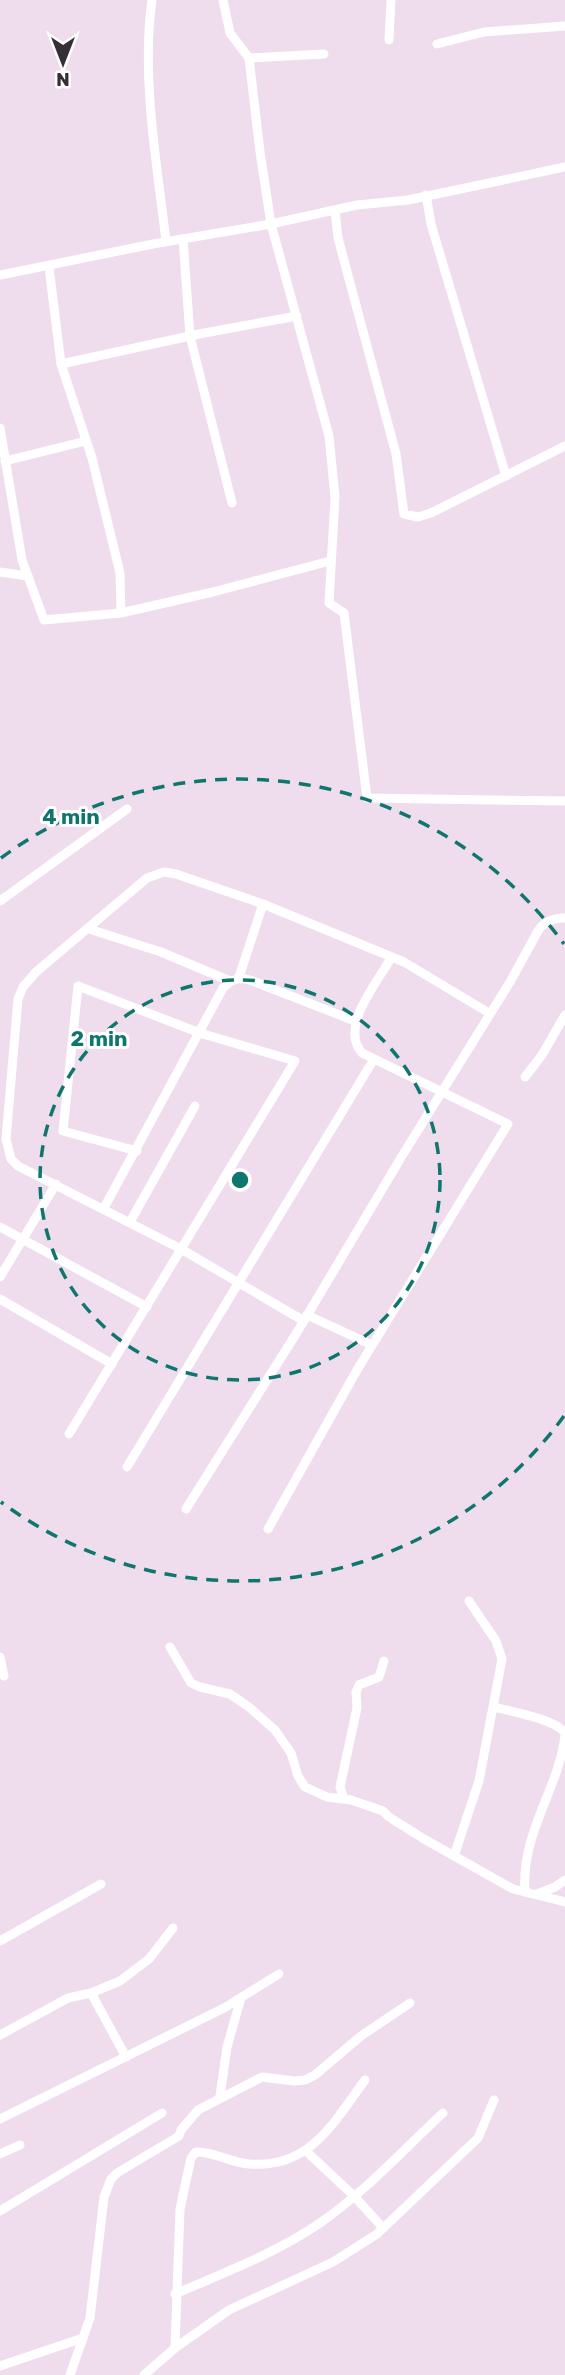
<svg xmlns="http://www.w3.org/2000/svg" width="565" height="2375" font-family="Rubik,sans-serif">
  <rect width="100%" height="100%" fill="#efdced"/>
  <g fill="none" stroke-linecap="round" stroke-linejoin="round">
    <g stroke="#fff" stroke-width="9">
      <path d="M152 0C141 76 157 165 166 241"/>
      <polyline points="223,0 230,33 249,58 260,152 271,224 329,436 335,497 329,603 344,613 367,798 565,801"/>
      <polyline points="389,40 391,0"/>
      <polyline points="437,44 484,32 565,26"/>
      <polyline points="249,58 324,54"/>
      <polyline points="426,195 431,224 506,476"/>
      <polyline points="335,210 338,238 396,454 404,514 418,517 431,513 565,446"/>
      <polyline points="183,239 190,336 232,503"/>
      <polyline points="49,267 61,364 92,458 120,573 121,613"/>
      <polyline points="0,275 153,244 271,224 357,205 408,200 565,167"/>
      <polyline points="61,364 199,334 297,316"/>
      <polyline points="0,428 22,560 44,620 121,613 213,592 330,561"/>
      <polyline points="5,461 86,441"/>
      <polyline points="0,572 28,576"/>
      <polyline points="0,901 127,809"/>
      <polyline points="89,929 161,952 230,981"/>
      <polyline points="239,977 263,904"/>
      <polyline points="525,1077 542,1055 565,1015"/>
      <path d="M104 1208 223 988C232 979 238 977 250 980L355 1021"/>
      <polyline points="130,1222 195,1106"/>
      <polyline points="0,1227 147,1307"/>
      <polyline points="0,1277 56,1184"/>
      <polyline points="0,1299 112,1364"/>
      <polyline points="307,1315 372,1345"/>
      <polyline points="304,1321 181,1249 18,1166 11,1159 6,1139 18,999 23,987 36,972 147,878 164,872 176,874 263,904 404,962 489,1013"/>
      <polyline points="69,1434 295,1061 200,1033 78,986 63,1131 137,1151"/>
      <polyline points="127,1467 374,1059"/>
      <path d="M186 1509 299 1329 402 1156 510 982 538 931C544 921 553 918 565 918"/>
      <path d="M268 1529 357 1370 508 1124 362 1053C339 1027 377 983 391 958"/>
      <polyline points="170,1647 191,1683 200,1687 230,1694 249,1707 275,1730 291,1753 298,1776 305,1787 327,1797 351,1800 383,1811 389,1817 424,1839 513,1889 565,1902"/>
      <polyline points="0,1657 4,1676"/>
      <path d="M494 1707C512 1712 555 1719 565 1733"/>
      <polyline points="344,1799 340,1787 357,1708 356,1692 359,1685 379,1677 384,1661"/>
      <polyline points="454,1856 479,1781 502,1659 496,1641 469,1601"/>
      <path d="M525 1892C521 1832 558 1791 565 1736"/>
      <polyline points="537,1894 555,1887 565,1880"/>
      <polyline points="0,1941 101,1884"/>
      <polyline points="91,1993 126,2057"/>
      <polyline points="0,2035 68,1998 91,1993 120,1981 149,1959 173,1928"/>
      <polyline points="220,2096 227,2047 241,1998"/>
      <polyline points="0,2119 224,2008 279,1974"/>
      <polyline points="306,2151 354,2196 383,2228"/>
      <polyline points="0,2154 20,2145"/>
      <polyline points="0,2211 162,2113"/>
      <path d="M175 2294C224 2273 276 2253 320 2223 365 2192 403 2150 443 2113"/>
      <path d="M175 2348 180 2209 191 2158 196 2152C213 2151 231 2163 249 2164 310 2169 334 2122 365 2080"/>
      <polyline points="0,2366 83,2338"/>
      <polyline points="70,2375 90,2318 104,2197 111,2179 117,2173 179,2136 181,2130 198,2110 262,2077 294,2081 305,2080 315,2075 361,2036 410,2003"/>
      <polyline points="144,2375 175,2348 229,2310 333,2262 377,2234 478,2138 494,2100"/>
    </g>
  </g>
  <g fill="none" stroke="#0f766e" stroke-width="3.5" stroke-dasharray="12 9">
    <circle cx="240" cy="1180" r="200"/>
    <path d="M564 1416A401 401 0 0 1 1 1502M1 858A401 401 0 0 1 564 944"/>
  </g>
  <circle cx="240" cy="1180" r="10" fill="#0f766e" stroke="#fff" stroke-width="3.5"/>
  <g font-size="21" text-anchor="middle" font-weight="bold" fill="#0f766e" stroke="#fff" stroke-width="6" stroke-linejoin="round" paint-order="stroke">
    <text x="71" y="824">4 min</text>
    <text x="99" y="1046">2 min</text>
  </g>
  <g transform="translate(63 63) rotate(180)" stroke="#ffffff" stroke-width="5" paint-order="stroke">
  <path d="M0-5L12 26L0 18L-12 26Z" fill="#352e34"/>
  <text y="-10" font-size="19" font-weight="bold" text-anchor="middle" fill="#352e34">N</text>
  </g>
</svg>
